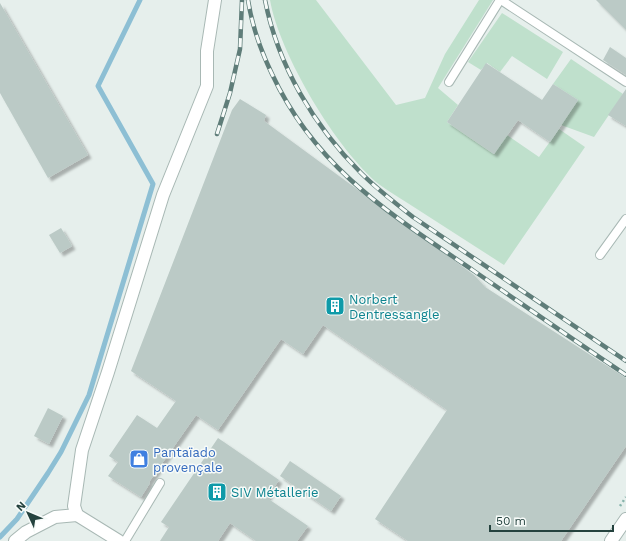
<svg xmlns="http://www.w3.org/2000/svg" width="626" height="541" font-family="'Work Sans',sans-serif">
  <defs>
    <filter id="shadow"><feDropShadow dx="3.5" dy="3.5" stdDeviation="1" flood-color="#0004"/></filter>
  </defs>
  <rect width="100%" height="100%" fill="#e6efec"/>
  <g fill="#bfe0cc">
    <path d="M270 0H316L396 105 425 98 445 54 479 0H493L438 88 458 105 447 122 494 154 507 135 539 157 559 129 585 147 504 265C476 247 448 229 420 211 407 202 392 194 380 185 337 151 279 53 270 0Z"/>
    <polygon points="502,13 563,52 547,79 512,56 500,72 487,63 481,70 468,62"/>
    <polygon points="571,59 623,94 594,137 561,125 578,100 553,84"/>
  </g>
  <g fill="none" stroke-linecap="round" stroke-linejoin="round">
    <polyline stroke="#8dbfd4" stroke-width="5" points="0,537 17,519 48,473 61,452 89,395 153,184 98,86 140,0"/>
  </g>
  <g fill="#bbcac6" filter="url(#shadow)">
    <polygon points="596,0 626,0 626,30"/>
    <polygon points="0,3 88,155 48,178 0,93"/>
    <polygon points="610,47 626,58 626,75 603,60"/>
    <polygon points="486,63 542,100 553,84 578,100 550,142 518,120 494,154 447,122"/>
    <polygon points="626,89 626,126 608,115"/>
    <polygon points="240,99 266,115 264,121 474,275 485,287 626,378 626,446 561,541 408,541 375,519 447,410 323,325 303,354 281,339 218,430 196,415 149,482 150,483 141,497 108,476 118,462 109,456 137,415 157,428 176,401 131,371 232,110"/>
    <polygon points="61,228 72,246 60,253 49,235"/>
    <polygon points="48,408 63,416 49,444 34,436"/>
    <polygon points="218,438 279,480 267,498 308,526 297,541 256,541 230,523 218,541 160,541 169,527 161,522"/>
    <polygon points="290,461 341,496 331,511 280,476"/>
  </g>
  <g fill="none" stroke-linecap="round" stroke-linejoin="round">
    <defs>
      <g id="lane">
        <polyline points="501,0 626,82"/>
        <polyline points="449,82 500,0"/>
        <polyline points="600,255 626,219"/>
        <polyline points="125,541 160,483"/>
      </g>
      <g id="street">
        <polyline points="77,515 74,506 82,450 108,372 163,195 207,86 207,51 215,0"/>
        <polyline points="77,515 119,541"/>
        <polyline points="15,541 26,532 55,517 77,515"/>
        <polyline points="611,541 626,519"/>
      </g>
    </defs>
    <use href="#lane" stroke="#a8b8b4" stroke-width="10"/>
    <use href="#street" stroke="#a8b8b4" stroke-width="14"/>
    <polyline stroke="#86b3ab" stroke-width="2.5" stroke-dasharray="2 3" stroke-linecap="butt" points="620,506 626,497"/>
    <use href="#lane" stroke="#fff" stroke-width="8"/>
    <use href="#street" stroke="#fff" stroke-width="12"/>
    <defs>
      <g id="rail">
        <path d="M248 0C252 26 261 51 272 74 316 169 392 215 474 271 525 306 575 341 626 375"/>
        <path d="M265 0C278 66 314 126 361 173 377 189 395 203 413 217L626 361"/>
        <polyline points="217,134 230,93 240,49 242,0"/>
      </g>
    </defs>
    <use href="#rail" stroke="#5f7d79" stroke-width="4.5"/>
    <use href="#rail" stroke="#f7fbf9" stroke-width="3" stroke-dasharray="9" stroke-linecap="butt"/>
  </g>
  <defs>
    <symbol id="building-square" viewBox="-11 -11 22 22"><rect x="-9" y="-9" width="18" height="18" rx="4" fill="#0f9aa8" stroke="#f7fbf9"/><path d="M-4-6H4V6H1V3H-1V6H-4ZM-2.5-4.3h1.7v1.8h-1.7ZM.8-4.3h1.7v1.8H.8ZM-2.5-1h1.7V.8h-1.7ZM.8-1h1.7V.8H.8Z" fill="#fff"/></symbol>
    <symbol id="shop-square" viewBox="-11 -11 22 22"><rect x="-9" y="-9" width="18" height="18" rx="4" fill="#3f7fe0" stroke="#f7fbf9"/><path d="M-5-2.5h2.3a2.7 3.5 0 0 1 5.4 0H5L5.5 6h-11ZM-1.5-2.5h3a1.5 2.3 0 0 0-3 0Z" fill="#fff"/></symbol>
  </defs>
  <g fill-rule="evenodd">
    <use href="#building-square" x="324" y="295" width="22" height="22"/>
    <use href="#shop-square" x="128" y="448" width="22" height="22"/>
    <use href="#building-square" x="206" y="481" width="22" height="22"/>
  </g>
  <g text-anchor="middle" stroke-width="3" stroke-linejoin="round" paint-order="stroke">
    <g font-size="13" fill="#0d838f" stroke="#f7fbf9" text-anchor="start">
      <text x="349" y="304">Norbert<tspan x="349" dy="15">Dentressangle</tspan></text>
      <text x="231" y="497">SIV Métallerie</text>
    </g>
    <g font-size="13" fill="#366cbe" stroke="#f7fbf9" text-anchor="start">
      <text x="153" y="457">Pantaïado<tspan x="153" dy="15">provençale</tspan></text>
    </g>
  </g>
  <g transform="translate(28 513) rotate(314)" stroke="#f7fbf9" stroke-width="3" paint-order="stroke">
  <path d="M0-3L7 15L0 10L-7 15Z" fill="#24423e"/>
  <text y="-6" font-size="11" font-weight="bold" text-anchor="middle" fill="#24423e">N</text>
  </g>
  <path d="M490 525v6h123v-6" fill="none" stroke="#24423e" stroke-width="2"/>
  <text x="496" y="525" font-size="12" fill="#24423e" stroke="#f7fbf9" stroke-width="3" paint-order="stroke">50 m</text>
</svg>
